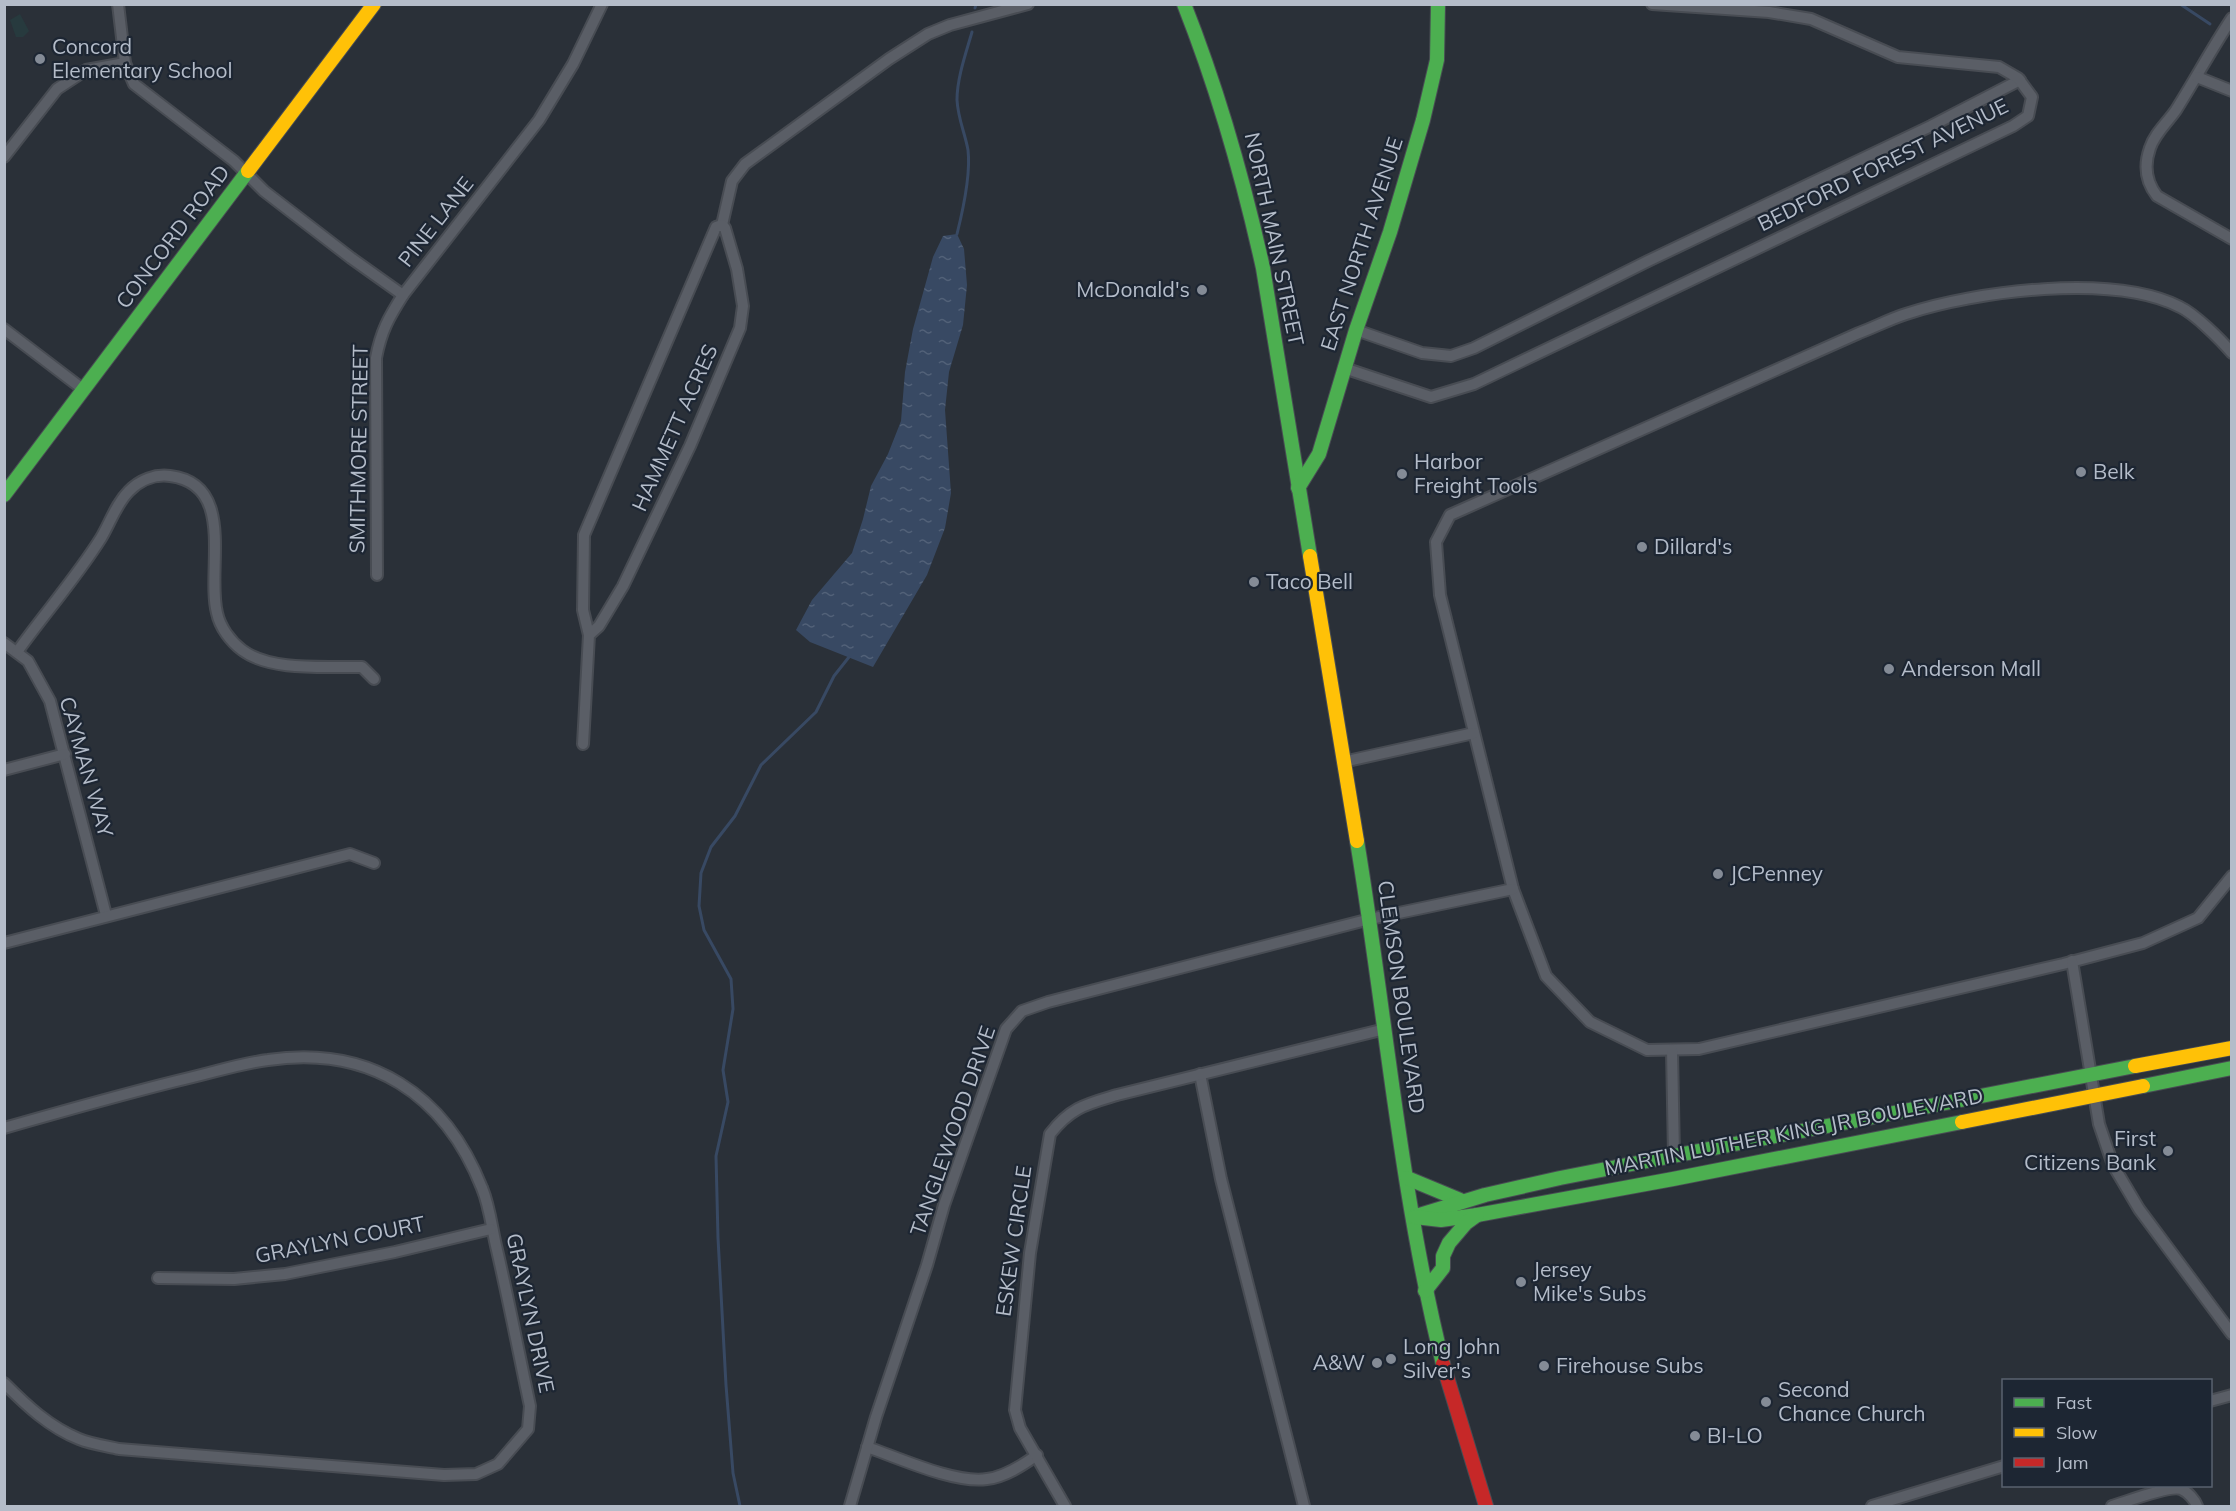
<svg xmlns="http://www.w3.org/2000/svg" width="2236" height="1511" font-family="Mulish,sans-serif">
  <defs>
    <pattern id="water-ripples" width="26" height="14" patternUnits="userSpaceOnUse" patternTransform="scale(1.5)"><rect width="26" height="14" fill="#384963"/><path d="M2 4q2-2 4 0t4 0M15 11q2-2 4 0t4 0" fill="none" stroke="#526178"/></pattern>
  </defs>
  <rect width="100%" height="100%" fill="#2a3038"/>
  <polygon fill="#273a3e" points="20,14 29,31 23,37 16,37 10,20"/>
  <polygon fill="url(#water-ripples)" points="957,234 964,249 967,285 963,325 949,372 945,410 951,493 945,528 927,575 873,667 810,642 796,630 812,600 852,553 863,519 871,486 888,454 901,421 905,372 913,329 933,257 943,236"/>
  <g fill="none" stroke-linecap="round" stroke-linejoin="round">
    <g stroke="#384963" stroke-width="3">
      <polyline points="2180,4 2210,24"/>
      <polyline points="975,8 976,4"/>
      <path d="M957 234C963 210 971 175 968 150 965 133 958 119 957 100 957 78 966 53 972 32"/>
      <polyline points="740,1506 733,1473 726,1385 718,1238 716,1156 728,1102 723,1070 733,1009 731,979 704,930 699,906 701,873 711,847 735,816 761,765 816,712 834,676 849,657"/>
    </g>
    <defs>
      <g id="street">
        <polyline points="118,4 125,63 134,84 234,161 264,191 351,258 403,295"/>
        <path d="M2232 18C2212 48 2195 80 2176 110 2167 123 2155 133 2150 148 2144 165 2146 182 2157 196L2232 239"/>
        <polyline points="2197,77 2232,91"/>
        <polyline points="4,157 57,89 86,70 125,63"/>
        <polyline points="722,225 732,181 745,164 889,59 928,34 950,25 1028,4"/>
        <polyline points="4,329 84,390"/>
        <polyline points="1356,330 1422,353 1451,356 1474,348 1648,261 1931,126 2020,80"/>
        <path d="M2232 353C2221 340 2195 314 2180 307 2113 273 1976 291 1906 314 1890 319 1875 327 1859 333L1450 515 1436 542 1440 595 1513 889 1546 976 1590 1022 1647 1050 1699 1049 2063 964 2143 943 2198 918 2232 876"/>
        <polyline points="1344,368 1431,397 1474,384 2013,126 2028,116 2032,97 2018,78 1999,67 1898,57 1811,19 1769,12 1652,4"/>
        <path d="M377 575 376 358C381 331 389 317 403 295L539 120 573 64 602 4"/>
        <polyline points="4,643 28,661 50,701 106,915"/>
        <path d="M17 652C44 614 76 578 101 538 110 523 116 504 129 491 140 480 155 474 170 476 237 484 206 570 217 613 220 627 230 641 242 650 271 672 327 666 362 667L374 679"/>
        <polyline points="583,744 589,635 583,610 584,535 716,227 722,225 725,228 737,269 743,306 740,328 690,446 623,586 599,626 589,635"/>
        <polyline points="1343,762 1474,733"/>
        <polyline points="4,770 65,754"/>
        <polyline points="4,943 350,854 374,863"/>
        <polyline points="2072,961 2099,1124 2113,1165 2139,1209 2232,1334"/>
        <polyline points="1672,1050 1674,1156"/>
        <polyline points="1200,1074 1221,1179 1304,1506"/>
        <path d="M4 1128C67 1110 130 1092 193 1077 218 1071 243 1063 268 1060 370 1045 445 1094 482 1188 490 1207 492 1230 497 1250 509 1302 519 1354 530 1406L528 1429 498 1464 476 1474 444 1475 119 1449C106 1446 91 1444 79 1439 49 1427 26 1405 4 1383"/>
        <polyline points="158,1278 234,1279 285,1274 395,1252 491,1229"/>
        <polyline points="2210,1401 2232,1395"/>
        <path d="M867 1447C899 1458 955 1484 987 1479 1005 1477 1023 1465 1037 1455"/>
        <polyline points="850,1506 876,1417 927,1265 944,1205 1006,1029 1022,1011 1048,1002 1370,919 1513,889"/>
        <path d="M1065 1506 1020 1428 1015 1410 1030 1253 1050 1134C1071 1107 1087 1104 1117 1095L1385 1029"/>
        <polyline points="1872,1506 2004,1466"/>
        <path d="M2112 1506C2126 1502 2169 1485 2181 1489 2188 1492 2195 1500 2197 1506"/>
      </g>
      <g id="fast">
        <path d="M1184 4C1218 90 1243 178 1263 268L1310 556"/>
        <polyline points="1298,488 1319,454 1356,330 1390,232 1423,120 1437,60 1438,4"/>
        <polyline points="4,495 248,171"/>
        <path d="M1357 841C1386 1016 1400 1193 1443 1364"/>
        <polyline points="2143,1086 2232,1068"/>
        <polyline points="1407,1178 1460,1200"/>
        <polyline points="1413,1217 1485,1195 1560,1178 2135,1066"/>
        <polyline points="1415,1217 1441,1220 1477,1215 1673,1179 1962,1122"/>
        <polyline points="1425,1291 1443,1268 1443,1256 1449,1243 1466,1223 1477,1215"/>
      </g>
      <g id="slow">
        <polyline points="248,171 374,4"/>
        <polyline points="1310,556 1357,841"/>
        <polyline points="2135,1066 2232,1048"/>
        <polyline points="1962,1122 2143,1086"/>
      </g>
      <polyline id="jam" points="1443,1364 1486,1506"/>
    </defs>
    <use href="#street" stroke="#484c53" stroke-width="14"/>
    <use href="#fast" stroke="#484c53" stroke-width="16"/>
    <use href="#slow" stroke="#484c53" stroke-width="16"/>
    <use href="#jam" stroke="#484c53" stroke-width="16"/>
    <use href="#street" stroke="#5a5e66" stroke-width="10"/>
    <use href="#fast" stroke="#4caf50" stroke-width="14"/>
    <use href="#slow" stroke="#ffc107" stroke-width="14"/>
    <use href="#jam" stroke="#c62828" stroke-width="14"/>
  </g>
  <g fill="#848b96" stroke="#1d2633" stroke-width="2">
    <circle cx="40" cy="59" r="6"/>
    <circle cx="1202" cy="290" r="6"/>
    <circle cx="2081" cy="472" r="6"/>
    <circle cx="1402" cy="474" r="6"/>
    <circle cx="1642" cy="547" r="6"/>
    <circle cx="1254" cy="582" r="6"/>
    <circle cx="1889" cy="669" r="6"/>
    <circle cx="1718" cy="874" r="6"/>
    <circle cx="2168" cy="1151" r="6"/>
    <circle cx="1521" cy="1282" r="6"/>
    <circle cx="1391" cy="1359" r="6"/>
    <circle cx="1377" cy="1363" r="6"/>
    <circle cx="1544" cy="1366" r="6"/>
    <circle cx="1766" cy="1402" r="6"/>
    <circle cx="1695" cy="1436" r="6"/>
  </g>
  <g text-anchor="middle" stroke-width="4.5" stroke-linejoin="round" paint-order="stroke">
    <g font-size="21" fill="#b4bcc9" stroke="#1d2633" text-anchor="start">
      <text x="52" y="54">Concord<tspan x="52" dy="24">Elementary School</tspan></text>
      <text x="1190" y="297" text-anchor="end">McDonald's</text>
      <text x="1414" y="469">Harbor<tspan x="1414" dy="24">Freight Tools</tspan></text>
      <text x="2093" y="479">Belk</text>
      <text x="1654" y="554">Dillard's</text>
      <text x="1266" y="589">Taco Bell</text>
      <text x="1901" y="676">Anderson Mall</text>
      <text x="1730" y="881">JCPenney</text>
      <text x="2156" y="1146" text-anchor="end">First<tspan x="2156" dy="24">Citizens Bank</tspan></text>
      <text x="1533" y="1277">Jersey<tspan x="1533" dy="24">Mike's Subs</tspan></text>
      <text x="1403" y="1354">Long John<tspan x="1403" dy="24">Silver's</tspan></text>
      <text x="1365" y="1370" text-anchor="end">A&amp;W</text>
      <text x="1556" y="1373">Firehouse Subs</text>
      <text x="1778" y="1397">Second<tspan x="1778" dy="24">Chance Church</tspan></text>
      <text x="1707" y="1443">BI-LO</text>
    </g>
    <g font-size="21" fill="#b4bcc9" stroke="#1d2633">
      <text transform="translate(1883 165) rotate(-26)" y="7">BEDFORD FOREST AVENUE</text>
      <text transform="translate(436 222) rotate(-52)" y="7">PINE LANE</text>
      <text transform="translate(173 237) rotate(-53)" y="7">CONCORD ROAD</text>
      <text transform="translate(1274 239) rotate(78)" y="7">NORTH MAIN STREET</text>
      <text transform="translate(1362 244) rotate(-72)" y="7">EAST NORTH AVENUE</text>
      <text transform="translate(675 428) rotate(-66)" y="7">HAMMETT ACRES</text>
      <text transform="translate(359 449) rotate(-89)" y="7">SMITHMORE STREET</text>
      <text transform="translate(86 767) rotate(74)" y="7">CAYMAN WAY</text>
      <text transform="translate(1401 997) rotate(82)" y="7">CLEMSON BOULEVARD</text>
      <text transform="translate(953 1131) rotate(-71)" y="7">TANGLEWOOD DRIVE</text>
      <text transform="translate(1794 1132) rotate(-11)" y="7">MARTIN LUTHER KING JR BOULEVARD</text>
      <text transform="translate(340 1240) rotate(-11)" y="7">GRAYLYN COURT</text>
      <text transform="translate(1014 1241) rotate(-82)" y="7">ESKEW CIRCLE</text>
      <text transform="translate(530 1313) rotate(78)" y="7">GRAYLYN DRIVE</text>
    </g>
  </g>
  <rect width="2236" height="1511" fill="none" stroke="#b4bcc9" stroke-width="12"/>
  <rect x="2002" y="1379" width="210" height="108" fill="#1d2633" stroke="#59626f" stroke-width="1.5"/>
  <rect x="2014" y="1398" width="30" height="9" fill="#4caf50" stroke="#59626f" stroke-width="1.5"/>
  <text x="2056" y="1409" font-size="18" fill="#b4bcc9">Fast</text>
  <rect x="2014" y="1428" width="30" height="9" fill="#ffc107" stroke="#59626f" stroke-width="1.5"/>
  <text x="2056" y="1439" font-size="18" fill="#b4bcc9">Slow</text>
  <rect x="2014" y="1458" width="30" height="9" fill="#c62828" stroke="#59626f" stroke-width="1.5"/>
  <text x="2056" y="1469" font-size="18" fill="#b4bcc9">Jam</text>
</svg>
